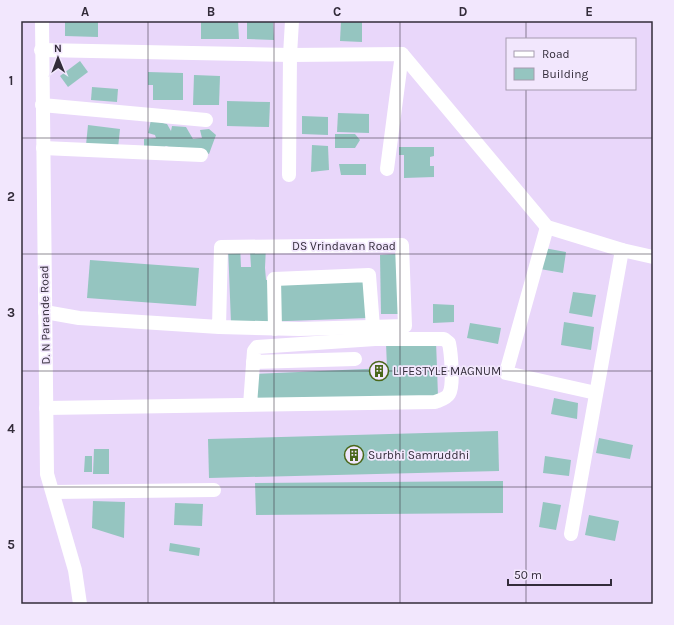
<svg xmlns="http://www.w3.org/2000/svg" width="674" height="625" font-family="Karla,sans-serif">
  <rect width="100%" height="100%" fill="#e9d7fa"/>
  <g fill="#95c5c0">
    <polygon points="65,21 98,21 98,37 65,36"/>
    <polygon points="201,21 238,21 239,39 201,39"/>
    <polygon points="247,21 273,21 274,40 247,39"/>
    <polygon points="341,21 362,21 362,42 340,41"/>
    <polygon points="80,61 88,72 68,87 60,76"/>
    <polygon points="148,72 183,73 183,100 153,100 153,85 148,85"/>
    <polygon points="194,75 220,76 219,105 193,105"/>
    <polygon points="92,87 118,89 117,102 91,100"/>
    <polygon points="227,101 270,102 269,127 227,126"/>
    <polygon points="338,113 369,114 369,133 337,132"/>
    <polygon points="302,116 328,117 328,135 302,134"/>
    <polygon points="151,120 167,124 171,131 172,126 186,127 193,139 202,138 200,130 209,129 216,135 209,154 202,151 180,151 166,146 162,149 144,150 144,139 156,138 155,135 148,133"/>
    <polygon points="88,125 120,129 118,148 86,145"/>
    <polygon points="335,134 355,134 360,140 355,148 335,148"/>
    <polygon points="312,145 328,146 329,170 311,172"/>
    <polygon points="399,147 434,147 434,156 430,157 430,166 434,166 434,177 404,178 404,155 399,155"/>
    <polygon points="339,164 366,164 366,175 341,175"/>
    <polygon points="240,245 241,267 251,267 250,251 266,246 265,268 266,280 360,271 367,285 368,318 231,323 228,246"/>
    <polygon points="544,248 566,252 563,273 540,269"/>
    <polygon points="397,254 399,314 381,314 380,255"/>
    <polygon points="90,260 199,268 196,306 87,298"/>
    <polygon points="573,292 596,295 592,317 569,313"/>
    <polygon points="433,304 454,305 454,322 433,323"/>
    <polygon points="564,322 594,327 591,350 561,345"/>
    <polygon points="470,323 501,328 498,344 467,338"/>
    <polygon points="436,341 438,396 255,402 254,374 387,368 386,343"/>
    <polygon points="554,398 578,403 577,419 551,414"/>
    <polygon points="498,431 499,471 209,478 208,439"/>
    <polygon points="599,438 633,445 630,459 596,453"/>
    <polygon points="94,449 109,449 109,474 93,474"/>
    <polygon points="85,456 92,456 92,472 84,472"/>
    <polygon points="545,456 571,460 569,476 543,473"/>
    <polygon points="503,481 503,513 256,515 255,483"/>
    <polygon points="93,501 125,502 124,538 92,528"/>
    <polygon points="543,502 561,505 556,530 539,527"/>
    <polygon points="175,503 203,504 202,526 174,525"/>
    <polygon points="589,515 619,521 615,541 585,535"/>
    <polygon points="170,543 200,548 199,556 169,551"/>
  </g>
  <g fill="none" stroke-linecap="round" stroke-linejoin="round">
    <g stroke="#fff" stroke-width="14">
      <polyline points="42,21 47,474 75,570 80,604"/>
      <polyline points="41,50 290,55 402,54 547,227 622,250 571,534"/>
      <polyline points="42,105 206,120"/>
      <polyline points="43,148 201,155"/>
      <polyline points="387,169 402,54"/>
      <polyline points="289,175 290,55 292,21"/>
      <polyline points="547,227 506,373 596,393"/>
      <polyline points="622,250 653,257"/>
      <polyline points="45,312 79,318 219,327 299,329 405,326 402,245 221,247 219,327"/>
      <polyline points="275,329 274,279 369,275 373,327"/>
      <polyline points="253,362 355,359"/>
      <path d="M46 408 435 402C440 400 446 399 449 394 454 386 451 353 449 343L444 339H375L257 347 254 351 250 405"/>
      <polyline points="53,492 214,490"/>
    </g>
  </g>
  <path fill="none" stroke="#332c3a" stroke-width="1" stroke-opacity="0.55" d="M148 21V604M274 21V604M400 21V604M526 21V39M526 89V604M21 138H653M21 254H653M21 371H653M21 487H653"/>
  <defs>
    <symbol id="building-ring" viewBox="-11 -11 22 22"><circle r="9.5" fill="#f2e7fd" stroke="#4a671a" stroke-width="1.5"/><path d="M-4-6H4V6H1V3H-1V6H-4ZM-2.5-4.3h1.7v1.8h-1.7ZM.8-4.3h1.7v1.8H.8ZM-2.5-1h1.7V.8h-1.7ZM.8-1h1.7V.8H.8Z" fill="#4a671a"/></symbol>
  </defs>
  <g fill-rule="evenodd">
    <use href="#building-ring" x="368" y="360" width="22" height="22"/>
    <use href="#building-ring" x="343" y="444" width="22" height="22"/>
  </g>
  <g text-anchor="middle" stroke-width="3.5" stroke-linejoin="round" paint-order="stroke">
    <g font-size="12" fill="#332c3a" stroke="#f2e7fd">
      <text x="344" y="250">DS Vrindavan Road</text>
      <text transform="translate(45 315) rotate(-91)" y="4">D. N Parande Road</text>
    </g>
    <g font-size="12" fill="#332c3a" stroke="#f2e7fd" text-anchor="start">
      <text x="393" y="375">LIFESTYLE MAGNUM</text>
      <text x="368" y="459">Surbhi Samruddhi</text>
    </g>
  </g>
  <rect width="674" height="625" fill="none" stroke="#f2e7fd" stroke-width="44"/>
  <rect x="506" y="38" width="130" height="52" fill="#f2e7fd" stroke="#a69caf"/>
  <rect x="514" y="51" width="20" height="6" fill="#ffffff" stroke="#a69caf"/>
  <text x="542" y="58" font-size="12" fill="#332c3a">Road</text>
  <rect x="514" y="68" width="20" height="12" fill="#95c5c0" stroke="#a69caf"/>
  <text x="542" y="78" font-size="12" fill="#332c3a">Building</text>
  <g transform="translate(58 58) rotate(359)" stroke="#f2e7fd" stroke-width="3" paint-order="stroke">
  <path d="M0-3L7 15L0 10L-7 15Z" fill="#332c3a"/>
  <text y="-6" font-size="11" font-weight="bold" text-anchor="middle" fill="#332c3a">N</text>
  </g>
  <path d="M508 579v6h103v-6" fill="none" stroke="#332c3a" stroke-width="2"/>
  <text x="514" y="579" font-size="12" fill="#332c3a" stroke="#f2e7fd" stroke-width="3" paint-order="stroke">50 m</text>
  <rect x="22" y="22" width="630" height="581" fill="none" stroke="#332c3a" stroke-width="1.5"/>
  <g font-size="13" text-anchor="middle" font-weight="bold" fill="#332c3a">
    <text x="85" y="16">A</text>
    <text x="211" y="16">B</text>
    <text x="337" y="16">C</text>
    <text x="463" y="16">D</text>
    <text x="589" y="16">E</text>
    <text x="11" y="85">1</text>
    <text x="11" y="201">2</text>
    <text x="11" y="317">3</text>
    <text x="11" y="433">4</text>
    <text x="11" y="549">5</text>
  </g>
</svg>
